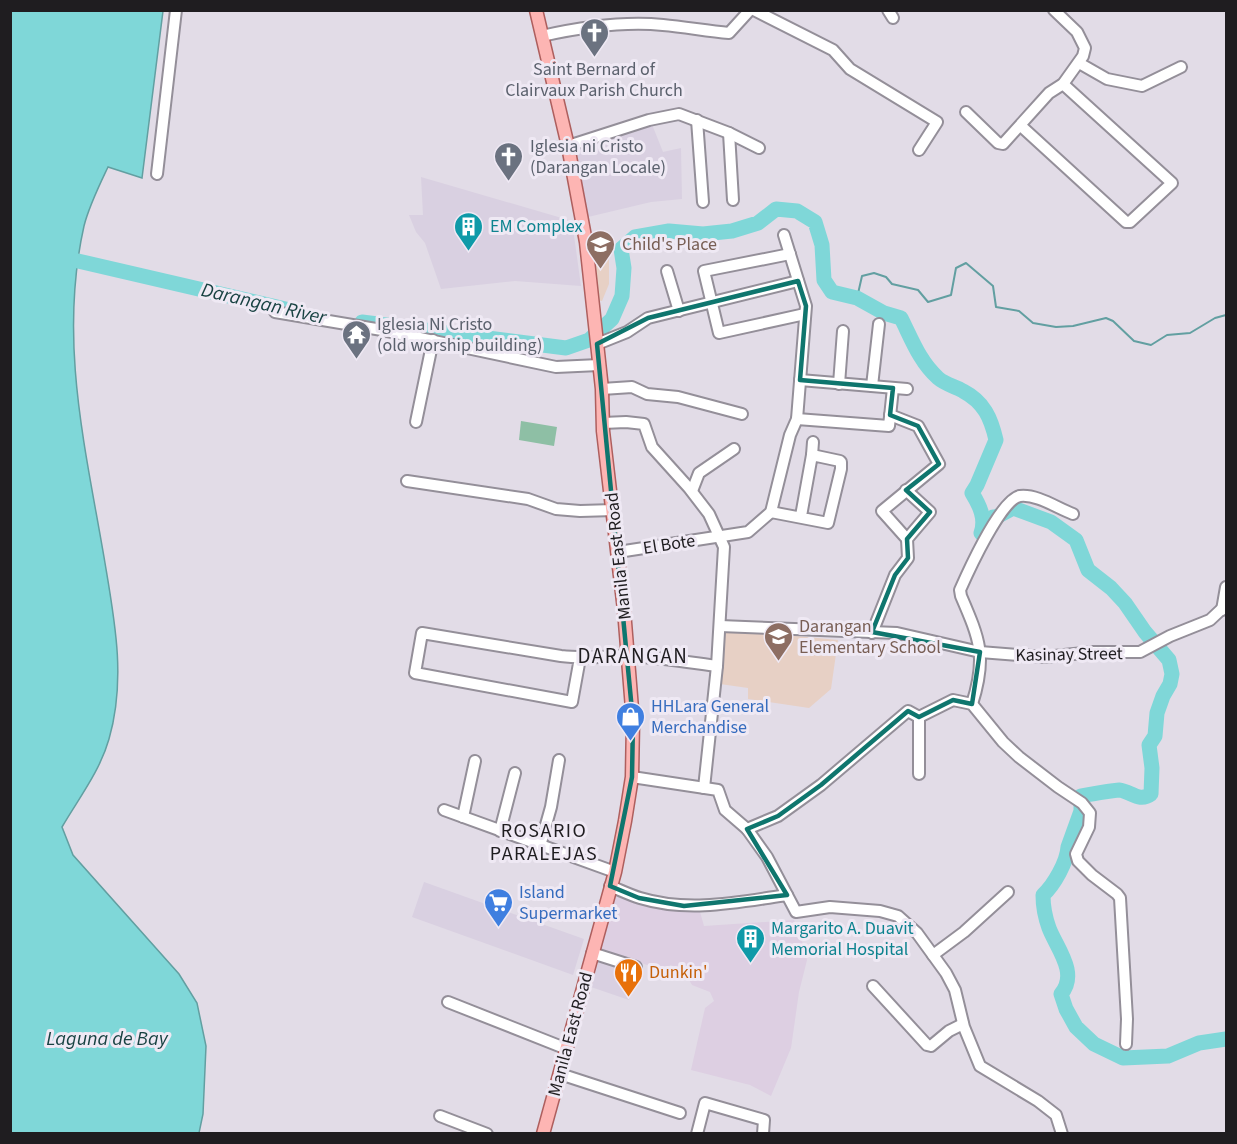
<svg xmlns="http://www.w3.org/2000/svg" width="1237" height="1144" font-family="'Source Sans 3',sans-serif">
  <rect width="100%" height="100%" fill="#e2dce7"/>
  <g fill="#d9d0e1">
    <polygon points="651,122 663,152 681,148 682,199 651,202 588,217 574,148"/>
    <polygon points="421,177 572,221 581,286 515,281 441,289 425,243 416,232 409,215 423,215"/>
    <polygon points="424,882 584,939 573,975 412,917"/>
    <polygon points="599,960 638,973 629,1000 591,987"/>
  </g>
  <g fill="#e7d0c5">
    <polygon points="609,255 609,284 602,301 596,300 592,256"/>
    <polygon points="723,629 838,640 831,689 809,708 748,699 748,688 720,684"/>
  </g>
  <polygon fill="#ddcfe2" points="615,892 639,905 659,909 700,912 704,926 794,920 804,947 807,960 799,992 791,1048 771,1096 750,1085 691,1070 705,1008 714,1001 710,992 692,985 683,969 670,965 667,972 601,949"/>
  <polygon fill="#8ebfa5" points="521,421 557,427 554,446 519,440"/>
  <path fill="#7fd7d8" stroke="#629fa1" stroke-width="1.5" d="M10 11H163L142 178 108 167C99 186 89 206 84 226 58 342 86 450 105 563 115 622 126 680 109 739 100 771 79 798 62 827L73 855 179 974 197 1003 206 1046 203 1114 199 1133H11Z"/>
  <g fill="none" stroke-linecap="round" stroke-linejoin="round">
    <polyline stroke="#629fa1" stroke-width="2" points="857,298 862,276 874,273 886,277 892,284 918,290 928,302 951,295 956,268 966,263 993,286 996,307 1019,311 1033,323 1056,327 1073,326 1106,318 1113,321 1134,341 1151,345 1167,335 1190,333 1215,318 1226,315"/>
    <g stroke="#7fd7d8" stroke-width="15">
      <polyline points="78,261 294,311"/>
      <path d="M362 322 566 348 589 340 612 319 622 296 624 268 621 249 635 237 669 231 703 234 732 231 758 223 776 209 797 211 815 222 822 245 824 280 832 292 857 298 884 313 901 318C912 340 920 362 938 378 946 385 955 386 963 391 984 402 991 418 996 440L977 485 972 493C980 506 986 519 981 533"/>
      <path d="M993 517H996L1013 508 1051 522 1076 540 1088 570 1111 588 1125 603 1145 632 1169 660 1172 674 1170 684 1163 696 1157 713 1155 736 1149 745 1152 768 1151 794C1139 803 1131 791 1119 790 1115 790 1085 795 1081 796V811L1068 847C1067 862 1054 885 1043 895 1043 906 1045 917 1049 928 1056 947 1079 973 1061 994L1066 1009 1076 1027 1094 1044 1123 1058 1168 1056 1199 1043 1226 1039"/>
    </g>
    <defs>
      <g id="minor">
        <polyline points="754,10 833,50 850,69 937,122 919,150"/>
        <polyline points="888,10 893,18"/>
        <path d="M542 36C582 27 622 21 663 25 685 27 707 31 729 33L750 10"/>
        <polyline points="1079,63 1107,79 1142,86 1181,67"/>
        <polyline points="966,112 998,143 1003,144 1049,93 1063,84 1083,56 1085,48 1077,32 1054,10"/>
        <polyline points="697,120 703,202"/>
        <polyline points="1021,126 1126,222 1130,222 1172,183 1063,84"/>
        <polyline points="729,133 733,200"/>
        <polyline points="568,146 649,120 679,114 729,133 759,148"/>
        <polyline points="157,174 176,10"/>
        <polyline points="790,254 704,271 719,333 805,314"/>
        <polyline points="667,271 679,311"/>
        <polyline points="275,312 382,330 556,367 599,365"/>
        <polyline points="597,344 627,332 648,318 798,281"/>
        <polyline points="800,380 907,389"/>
        <polyline points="839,384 843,331"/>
        <polyline points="872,386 879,324"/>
        <polyline points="602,389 632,387 647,394 678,397 742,414"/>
        <polyline points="890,415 918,426 939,464 882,511 907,539"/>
        <polyline points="797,419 889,426 893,388"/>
        <polyline points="416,422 433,340"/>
        <polyline points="603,423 626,422 644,424 652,447 689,488 709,514 724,547 717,666 704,788"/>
        <polyline points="812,455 813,442"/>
        <polyline points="407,481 528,499 556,509 580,511 614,510"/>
        <polyline points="692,491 699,473 734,449"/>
        <polyline points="771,512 828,523 841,469 841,462 840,461 812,455 801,516"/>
        <polyline points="618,552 748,532 771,512 790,435 797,419 806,306 784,235"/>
        <polyline points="1222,610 1226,587"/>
        <polyline points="720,626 897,633 980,652 1045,657 1093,652 1140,652 1170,636 1210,620 1226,605"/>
        <polyline points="872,633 895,575 908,558 907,539 930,512 906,490"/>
        <path d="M580 658 572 702 415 673 422 633 561 656C584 659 605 656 627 656 657 657 687 662 717 666"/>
        <path d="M972 704C987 657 980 640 961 596L960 590C968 572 1001 499 1020 496 1037 494 1057 508 1073 514"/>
        <polyline points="919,717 953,700 972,704 1003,742 1019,757 1058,787 1082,803 1090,813 1089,827 1076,854 1078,861 1092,875 1117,894 1120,898 1127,1019 1126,1044"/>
        <polyline points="919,774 919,717"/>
        <polyline points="632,777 718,790 725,810 747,829 767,857 796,912 830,907 880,911 898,916 917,933 946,973 955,990 964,1027 980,1066 1038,1101 1056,1115 1062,1134"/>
        <polyline points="444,810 615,872"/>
        <polyline points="463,817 475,761"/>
        <polyline points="747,829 778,816 821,785 908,711 919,717"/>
        <polyline points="500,831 515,773"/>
        <polyline points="540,846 551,807 559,760"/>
        <path d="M610 886C620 890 630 895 640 898 689 913 739 902 787 895"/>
        <polyline points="592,953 636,967"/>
        <polyline points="933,955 964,932 1008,892"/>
        <polyline points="873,986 927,1045 931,1046 949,1031 963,1024"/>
        <polyline points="448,1002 567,1049"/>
        <polyline points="560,1074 680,1113"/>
        <polyline points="440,1116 487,1134"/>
        <polyline points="697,1134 705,1103 764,1120 763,1134"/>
      </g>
      <polyline id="major" points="536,10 568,146 586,242 602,389 603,431 624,610 633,721 632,777 625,821 615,872 543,1134"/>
    </defs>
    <use href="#minor" stroke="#948f99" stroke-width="14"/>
    <use href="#major" stroke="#ae5f5e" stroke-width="15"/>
    <use href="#minor" stroke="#fff" stroke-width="10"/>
    <use href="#major" stroke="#fdb5b3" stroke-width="12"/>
  </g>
  <path fill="none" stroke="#0f766e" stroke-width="4.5" stroke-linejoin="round" d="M798 281 806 306 800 380 893 388 890 415 918 426 939 464 906 490 930 512 907 539 908 558 895 575 872 632 980 652 972 704 953 700 919 717 908 711 821 785 778 816 747 829 787 895 684 906 639 898 610 886 632 777 633 721 597 344 648 318Z"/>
  <defs>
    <symbol id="church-pin" viewBox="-11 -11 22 30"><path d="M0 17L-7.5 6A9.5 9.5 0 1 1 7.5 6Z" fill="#6b7280" stroke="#efe9f4"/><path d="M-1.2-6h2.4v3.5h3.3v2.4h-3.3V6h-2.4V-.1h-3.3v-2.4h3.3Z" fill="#fff"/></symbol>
    <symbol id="building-pin" viewBox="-11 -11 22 30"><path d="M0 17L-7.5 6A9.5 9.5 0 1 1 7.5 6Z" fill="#0f9aa8" stroke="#efe9f4"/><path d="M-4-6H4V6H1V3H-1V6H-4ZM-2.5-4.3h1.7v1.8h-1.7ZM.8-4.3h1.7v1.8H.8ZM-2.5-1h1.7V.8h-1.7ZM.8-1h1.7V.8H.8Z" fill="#fff"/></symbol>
    <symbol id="school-pin" viewBox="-11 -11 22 30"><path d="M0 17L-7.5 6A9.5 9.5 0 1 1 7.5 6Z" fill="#8d6e63" stroke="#efe9f4"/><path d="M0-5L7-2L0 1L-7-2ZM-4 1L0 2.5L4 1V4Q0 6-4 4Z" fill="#fff"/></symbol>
    <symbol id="temple-pin" viewBox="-11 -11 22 30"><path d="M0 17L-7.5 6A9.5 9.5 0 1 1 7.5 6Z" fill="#6b7280" stroke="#efe9f4"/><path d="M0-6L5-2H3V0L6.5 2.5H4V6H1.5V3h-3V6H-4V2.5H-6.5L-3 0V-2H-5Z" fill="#fff"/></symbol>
    <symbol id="shop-pin" viewBox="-11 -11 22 30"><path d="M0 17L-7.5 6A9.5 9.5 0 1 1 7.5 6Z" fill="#3f7fe0" stroke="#efe9f4"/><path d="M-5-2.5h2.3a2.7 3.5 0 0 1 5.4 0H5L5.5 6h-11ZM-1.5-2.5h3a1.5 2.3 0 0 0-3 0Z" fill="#fff"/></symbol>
    <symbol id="supermarket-pin" viewBox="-11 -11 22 30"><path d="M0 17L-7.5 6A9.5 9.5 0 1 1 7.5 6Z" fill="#3f7fe0" stroke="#efe9f4"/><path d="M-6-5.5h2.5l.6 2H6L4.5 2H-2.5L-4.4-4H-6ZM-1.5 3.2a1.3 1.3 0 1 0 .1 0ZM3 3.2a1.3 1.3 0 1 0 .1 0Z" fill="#fff"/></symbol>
    <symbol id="restaurant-pin" viewBox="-11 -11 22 30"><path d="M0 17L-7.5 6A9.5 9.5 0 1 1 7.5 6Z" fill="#e8710a" stroke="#efe9f4"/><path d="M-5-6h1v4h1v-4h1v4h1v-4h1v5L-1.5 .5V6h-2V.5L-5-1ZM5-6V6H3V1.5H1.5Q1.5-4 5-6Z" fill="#fff"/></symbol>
  </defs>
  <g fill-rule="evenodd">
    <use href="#church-pin" x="578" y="16" width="33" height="45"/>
    <use href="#church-pin" x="492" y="140" width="33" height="45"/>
    <use href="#building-pin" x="452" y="210" width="33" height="45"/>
    <use href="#school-pin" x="584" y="228" width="33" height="45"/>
    <use href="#temple-pin" x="340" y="318" width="33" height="45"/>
    <use href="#school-pin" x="762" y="620" width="33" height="45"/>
    <use href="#shop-pin" x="614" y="700" width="33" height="45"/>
    <use href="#supermarket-pin" x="482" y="886" width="33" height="45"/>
    <use href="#building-pin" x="734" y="922" width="33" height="45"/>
    <use href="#restaurant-pin" x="612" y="956" width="33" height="45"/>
  </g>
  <g text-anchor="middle" stroke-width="6" stroke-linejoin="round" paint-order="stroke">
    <g font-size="18" fill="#5b616d" stroke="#efe9f4" text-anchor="start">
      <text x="594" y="75" text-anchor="middle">Saint Bernard of<tspan x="594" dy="21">Clairvaux Parish Church</tspan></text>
      <text x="530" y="152">Iglesia ni Cristo<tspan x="530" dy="21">(Darangan Locale)</tspan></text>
      <text x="377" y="330">Iglesia Ni Cristo<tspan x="377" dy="21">(old worship building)</tspan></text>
    </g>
    <g font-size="18" fill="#0d838f" stroke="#efe9f4" text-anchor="start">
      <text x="490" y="232">EM Complex</text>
      <text x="771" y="934">Margarito A. Duavit<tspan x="771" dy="21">Memorial Hospital</tspan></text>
    </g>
    <g font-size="18" fill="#785e54" stroke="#efe9f4" text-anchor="start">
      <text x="622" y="250">Child's Place</text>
      <text x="799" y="632">Darangan<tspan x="799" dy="21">Elementary School</tspan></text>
    </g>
    <g font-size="18" fill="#1f1d20" stroke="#efe9f4">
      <text transform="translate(669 544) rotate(-9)" y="6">El Bote</text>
      <text transform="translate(618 556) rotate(-96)" y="6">Manila East Road</text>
      <text transform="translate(1069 654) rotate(-1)" y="6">Kasinay Street</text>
      <text transform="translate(570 1034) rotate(-75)" y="6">Manila East Road</text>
    </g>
    <g font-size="18" fill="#366cbe" stroke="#efe9f4" text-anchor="start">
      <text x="651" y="712">HHLara General<tspan x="651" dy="21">Merchandise</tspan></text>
      <text x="519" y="898">Island<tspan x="519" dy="21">Supermarket</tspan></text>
    </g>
    <g font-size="18" fill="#c56008" stroke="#efe9f4" text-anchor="start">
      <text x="649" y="978">Dunkin'</text>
    </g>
    <g font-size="20" font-style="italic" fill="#184242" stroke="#efe9f4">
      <text transform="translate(264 303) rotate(13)" y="7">Darangan River</text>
      <text x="107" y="1045">Laguna de Bay</text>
    </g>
    <g font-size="20" letter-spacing="1.5" fill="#1f1d20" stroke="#efe9f4">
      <text x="544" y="837">ROSARIO<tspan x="544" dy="23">PARALEJAS</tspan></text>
    </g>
    <g font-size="21" letter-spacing="1.5" fill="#1f1d20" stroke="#efe9f4">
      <text x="633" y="663">DARANGAN</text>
    </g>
  </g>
  <rect width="1237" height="1144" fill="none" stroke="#1f1d20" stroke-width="24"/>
</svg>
